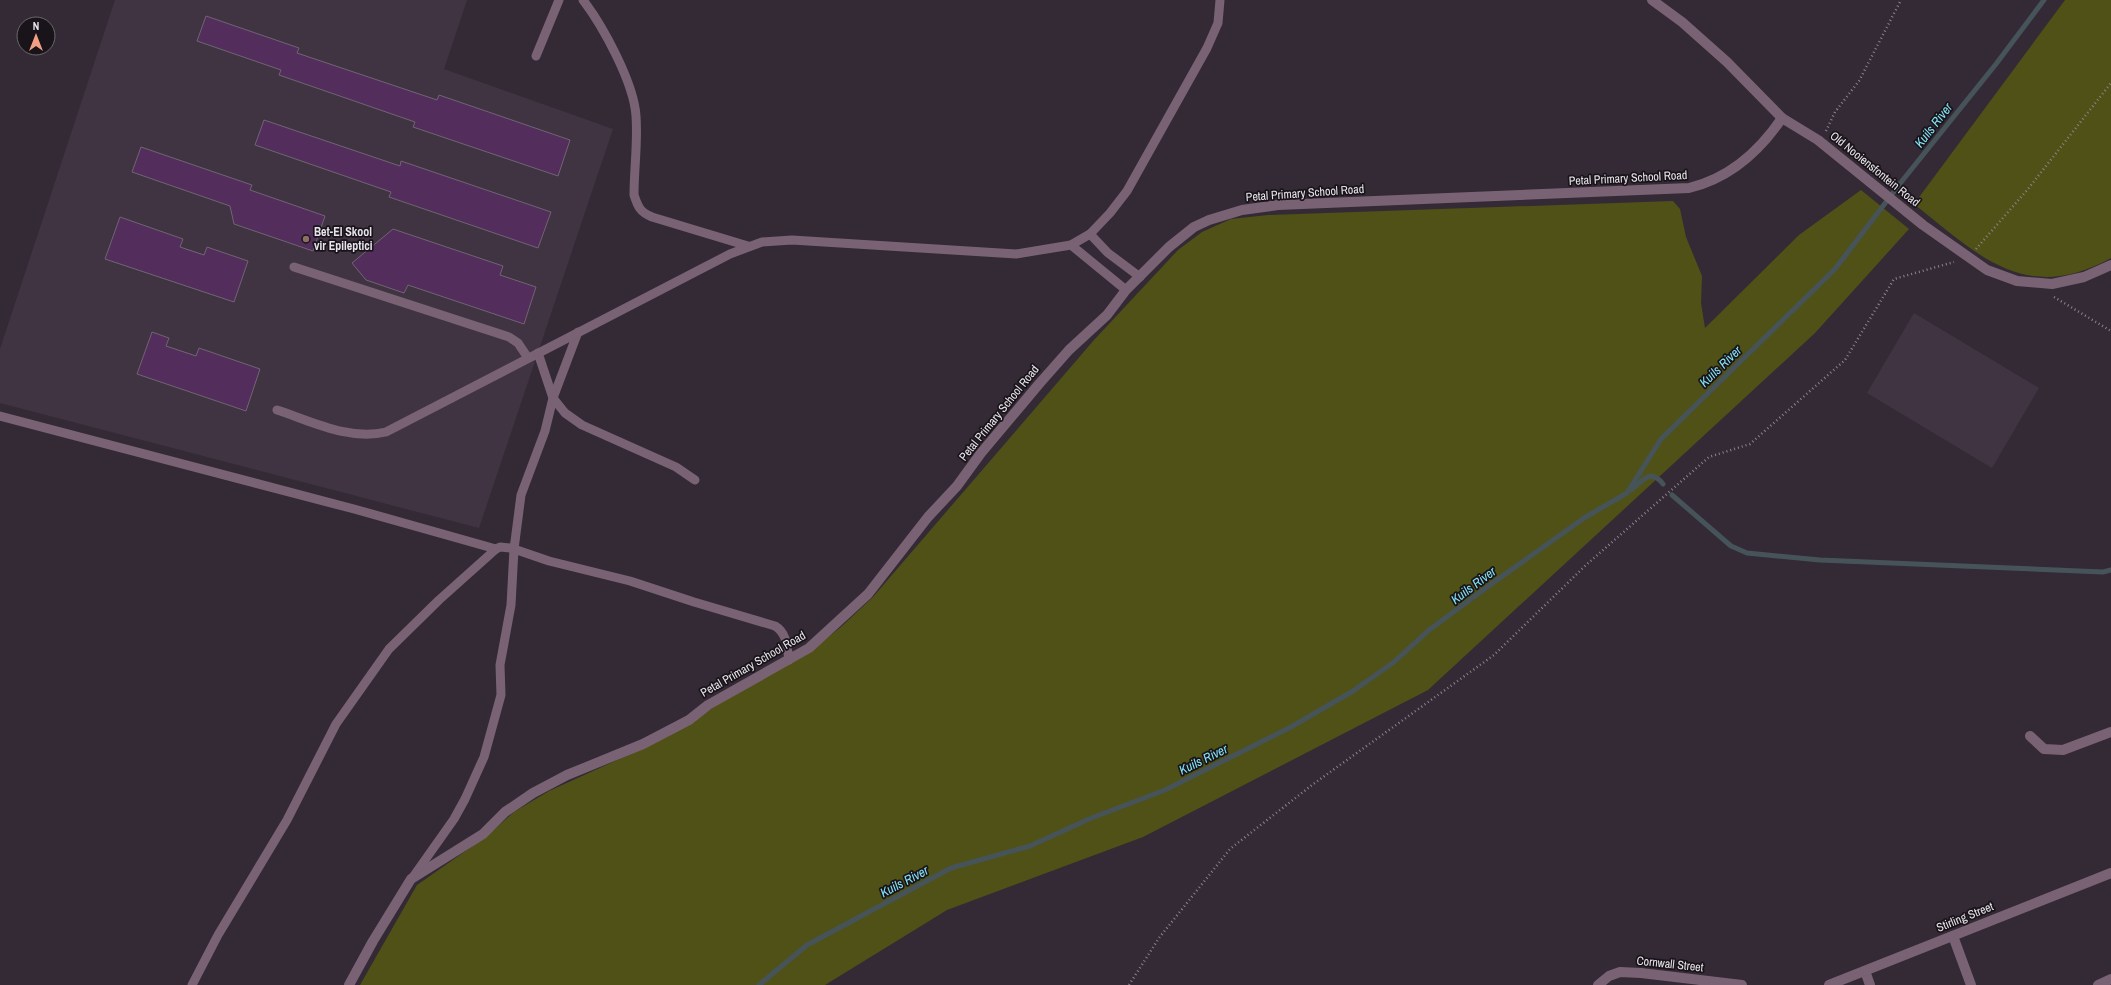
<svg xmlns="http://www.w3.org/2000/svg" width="2111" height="985" font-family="'Archivo Narrow',sans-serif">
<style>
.built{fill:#403443}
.green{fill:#505117}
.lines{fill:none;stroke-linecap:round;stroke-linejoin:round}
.stream{stroke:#46545a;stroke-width:5}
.building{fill:#532e5c;stroke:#6f6572}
.path{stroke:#8b838d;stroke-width:2.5;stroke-dasharray:1 3;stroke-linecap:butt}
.service{stroke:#796274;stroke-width:9}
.minor{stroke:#796274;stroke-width:10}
.education-dot{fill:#8d6e63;stroke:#19141a;stroke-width:1.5}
.labels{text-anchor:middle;stroke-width:3.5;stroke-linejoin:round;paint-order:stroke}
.street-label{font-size:12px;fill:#e9e3eb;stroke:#19141a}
.poi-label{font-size:12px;font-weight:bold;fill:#e9e3eb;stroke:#19141a;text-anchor:start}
.water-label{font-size:13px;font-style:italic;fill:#84e4f6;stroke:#19141a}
</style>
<rect width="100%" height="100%" fill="#332a35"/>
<g class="built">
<polygon points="115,0 467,0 444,69 613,129 479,528 0,403 0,349"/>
<polygon points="1914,313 2039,388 1992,468 1867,393"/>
</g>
<g class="green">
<path d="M2065,0H2111V258C2026,305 1979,256 1914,204Z"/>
<polygon points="1861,190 1909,229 1815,333 1428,690 1143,837 947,910 825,985 360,985 417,885 487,836 514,812 549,791 646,747 689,724 717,705 811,651 842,626 873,597 1094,340 1178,250 1202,232 1231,219 1268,215 1673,201 1680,209 1686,237 1702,276 1701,303 1705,328 1799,235"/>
</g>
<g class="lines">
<g class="stream">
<path d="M1631,490C1643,480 1651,468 1663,484"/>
<polyline points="1672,495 1731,546 1747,553 1820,560 2103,572 2111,570"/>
<polyline points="759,985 807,945 951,868 1030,846 1089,819 1165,790 1291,727 1353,691 1394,662 1429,630 1490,585 1584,518 1627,493 1661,439 1835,269 1902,181 1996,64 2044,0"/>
</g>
</g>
<g class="building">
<polygon points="206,16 299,48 297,53 437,100 439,95 570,140 558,176 413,127 415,122 279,75 281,70 197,41"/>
<polygon points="264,120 400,166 401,161 551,212 538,248 389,197 391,192 255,145"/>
<polygon points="141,147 252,185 250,190 325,216 313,251 234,224 230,206 132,172"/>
<polygon points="120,217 183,239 180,247 204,255 207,247 248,261 234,302 105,259"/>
<polygon points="393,229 503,266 500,275 536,287 524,324 408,285 404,293 366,280 352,263"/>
<polygon points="152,332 169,338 166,346 196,356 199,348 260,369 246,411 137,374"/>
</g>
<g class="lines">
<g class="path">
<polyline points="1826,131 1835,112 1859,81 1901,0"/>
<polyline points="1976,249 2028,189 2111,83"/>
<polyline points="2054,297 2111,331"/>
<polyline points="1129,985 1159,938 1230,849 1312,785 1494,655 1586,565 1709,457 1750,444 1845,360 1894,279 1954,262"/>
</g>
<g class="service">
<path d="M583,0C603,26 634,83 636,116C638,142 634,169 634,195C638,207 640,212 652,217L748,246"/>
<polyline points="536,56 559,0"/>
<polyline points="1090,234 1108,253 1140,277"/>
<polyline points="1071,245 1126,290"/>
<polyline points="294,267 509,337 518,343 528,358"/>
<polyline points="578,332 553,398 565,413 582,425 676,467 695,480"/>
<path d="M277,410C311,421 349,441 386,432L730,254L762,242L792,240L1016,254L1071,245L1090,234L1110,213L1127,191L1207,48L1218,23L1220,0"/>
<polyline points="0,416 354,509 496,549"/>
<polyline points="413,877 454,819 465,799 484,757 501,695 500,665 511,605 514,549 521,495 545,431 553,398 538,353"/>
<path d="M192,985L218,935L287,820L336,724L389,649L439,600L496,549L500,547L511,548L549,561L630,581L694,602L775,626C787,633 787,647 789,660"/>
</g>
<g class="minor">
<polyline points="1652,0 1682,22 1727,62 1782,118 1818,140 1923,225 1987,270 2017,281 2052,284 2084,277 2111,265"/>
<polyline points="2030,736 2044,749 2063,750 2111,732"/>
<polyline points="1953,936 1971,985"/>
<polyline points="1865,971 1870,985"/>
<path d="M349,985L373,941L411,879L483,834L505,812L533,793L567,775L643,744L689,720L708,705L809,648L868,594L928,517L957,486L981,453L1039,384L1069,350L1107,315L1126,290L1169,247L1194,227L1209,220L1242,210L1278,205L1689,188C1730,178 1759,152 1782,118"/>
<polyline points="1598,985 1609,976 1620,972 1641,973 1742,985"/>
<polyline points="1829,985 2111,873"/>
<polyline points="2098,985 2111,979"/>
</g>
</g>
<circle class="education-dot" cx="306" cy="239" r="4"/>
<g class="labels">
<g class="street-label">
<text transform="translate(1875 169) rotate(39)" y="4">Old Nooiensfontein Road</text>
<text transform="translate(1628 178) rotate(-3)" y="4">Petal Primary School Road</text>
<text transform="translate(1305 193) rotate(-4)" y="4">Petal Primary School Road</text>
<text transform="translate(999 413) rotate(-51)" y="4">Petal Primary School Road</text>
<text transform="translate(753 664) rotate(-30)" y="4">Petal Primary School Road</text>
<text transform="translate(1965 917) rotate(-22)" y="4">Stirling Street</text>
<text transform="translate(1670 964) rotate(6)" y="4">Cornwall Street</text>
</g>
<g class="poi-label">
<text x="314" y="236">Bet-El Skool<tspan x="314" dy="14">vir Epileptici</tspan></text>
</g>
<g class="water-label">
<text transform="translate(1933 125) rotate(-52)" y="5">Kuils River</text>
<text transform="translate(1720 366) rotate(-44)" y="5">Kuils River</text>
<text transform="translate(1473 585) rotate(-37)" y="5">Kuils River</text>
<text transform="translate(1203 759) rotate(-26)" y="5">Kuils River</text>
<text transform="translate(904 881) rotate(-28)" y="5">Kuils River</text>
</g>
</g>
<g transform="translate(36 36)"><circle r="19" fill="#19141a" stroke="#6c676e"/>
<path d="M0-3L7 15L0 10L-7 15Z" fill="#f39f85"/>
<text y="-6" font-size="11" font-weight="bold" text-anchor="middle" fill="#e9e3eb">N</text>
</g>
</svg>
